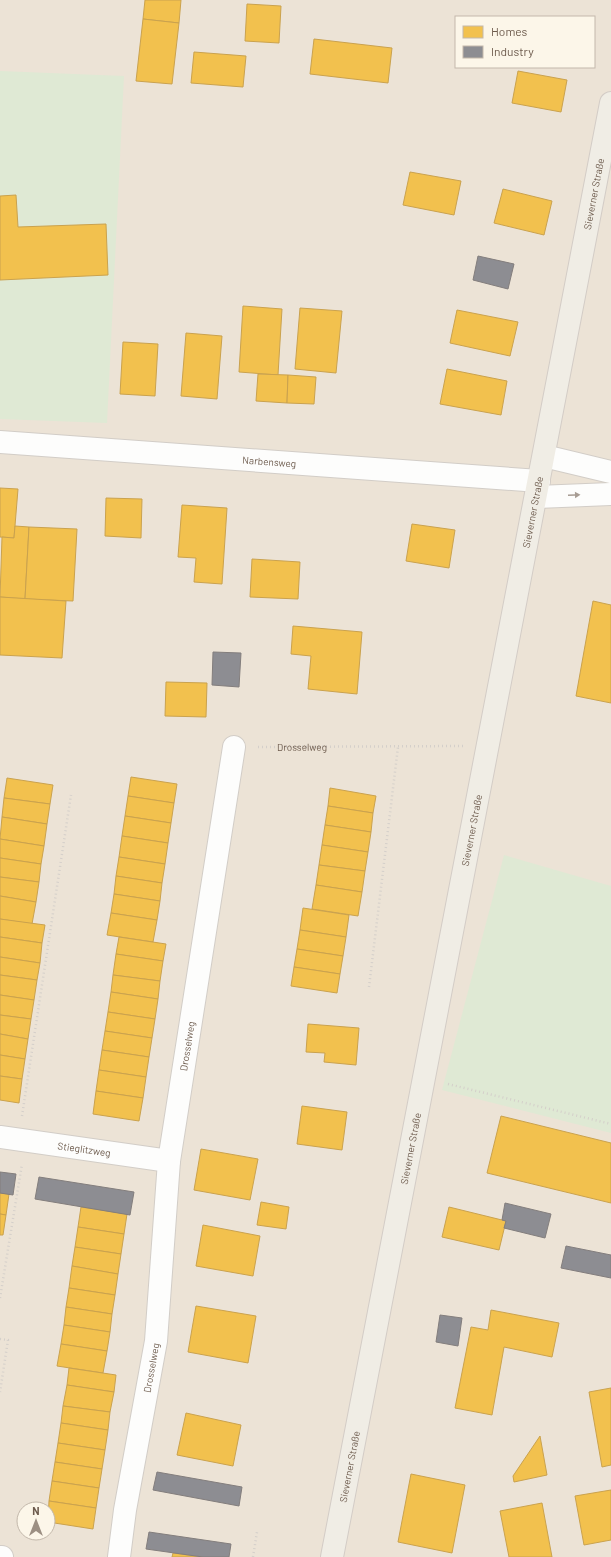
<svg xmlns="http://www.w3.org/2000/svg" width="611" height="1557" font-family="Barlow,sans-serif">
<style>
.residential{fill:#ece3d6;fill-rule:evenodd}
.green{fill:#dfe9d4}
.homes{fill:#f2c14e;stroke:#caa24e}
.industry{fill:#8d8d92;stroke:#837e7d}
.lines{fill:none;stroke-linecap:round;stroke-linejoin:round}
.minor-casing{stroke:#d2cdc7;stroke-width:24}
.major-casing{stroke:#d3ccc6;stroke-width:24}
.path{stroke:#d4cfca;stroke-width:2.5;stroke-dasharray:1 3;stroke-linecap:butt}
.minor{stroke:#fdfdfc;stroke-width:22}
.major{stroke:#f0ede5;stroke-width:22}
.oneway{fill:#a79c93}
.labels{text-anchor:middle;stroke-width:4;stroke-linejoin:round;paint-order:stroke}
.street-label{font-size:10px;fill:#6d5b4d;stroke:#fcf6e9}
</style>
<rect width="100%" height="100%" fill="#f3f0e8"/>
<path class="residential" d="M0,0H611V1557H0ZM456,17H594V67H456ZM24,1509H48V1533H24Z"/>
<g class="green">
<polygon points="0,71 124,76 107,423 0,419"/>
<polygon points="504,855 611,886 611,1133 442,1090"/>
</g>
<g class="homes">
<polygon points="145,0 181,0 179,23 143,19"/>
<polygon points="247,4 281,6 279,43 245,41"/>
<polygon points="143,19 179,23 172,84 136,81"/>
<polygon points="314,39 392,48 388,83 310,74"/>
<polygon points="194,52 246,56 243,87 191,83"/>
<polygon points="518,71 567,80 561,112 512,103"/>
<polygon points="410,172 461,181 454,215 403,205"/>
<polygon points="503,189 552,201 544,235 494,223"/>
<polygon points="16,195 18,227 106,224 108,275 0,280 0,196"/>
<polygon points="243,306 282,309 278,375 239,372"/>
<polygon points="300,308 342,311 336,373 295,369"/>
<polygon points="457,310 518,322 510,356 450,343"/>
<polygon points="186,333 222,336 217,399 181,396"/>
<polygon points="123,342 158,344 155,396 120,394"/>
<polygon points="447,369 507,381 501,415 440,404"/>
<polygon points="258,374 288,375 287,403 256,401"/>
<polygon points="288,375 316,377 314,404 287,403"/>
<polygon points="0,488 18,489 14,538 0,537"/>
<polygon points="106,498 142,499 141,538 105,536"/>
<polygon points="182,505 227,508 222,584 194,582 196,558 178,557"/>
<polygon points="412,524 455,530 449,568 406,561"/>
<polygon points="15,526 29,527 25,599 0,597 2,537 14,538"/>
<polygon points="29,527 77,529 73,601 25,599"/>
<polygon points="252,559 300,562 298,599 250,597"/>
<polygon points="0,597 66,601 62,658 0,655"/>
<polygon points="593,601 611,605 611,703 576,696"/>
<polygon points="293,626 362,632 357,694 308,689 311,656 291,654"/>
<polygon points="166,682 207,683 206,717 165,716"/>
<polygon points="131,777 177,784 174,803 128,796"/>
<polygon points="7,778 53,785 50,804 4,798"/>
<polygon points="330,788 376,796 373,813 328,806"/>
<polygon points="128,796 174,803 171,823 125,816"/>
<polygon points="4,798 50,804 47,824 2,817"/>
<polygon points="328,806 373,813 371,832 325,825"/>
<polygon points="125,816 171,823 168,843 122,836"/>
<polygon points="2,817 47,824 44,846 0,839"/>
<polygon points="325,825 371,832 368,852 322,845"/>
<polygon points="122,836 168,843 165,864 119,857"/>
<polygon points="0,839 44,846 41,864 0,858"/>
<polygon points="322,845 368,852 365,871 319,865"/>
<polygon points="119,857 165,864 162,883 116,876"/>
<polygon points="0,858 41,864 39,882 0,877"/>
<polygon points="319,865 365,871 362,892 316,885"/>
<polygon points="116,876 162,883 160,901 114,894"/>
<polygon points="0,877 39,882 36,902 0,896"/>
<polygon points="316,885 362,892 358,916 312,909"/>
<polygon points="114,894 160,901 157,920 111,913"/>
<polygon points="0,896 36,902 32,924 0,919"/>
<polygon points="303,908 349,915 346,937 300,930"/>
<polygon points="111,913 157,920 153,942 107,935"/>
<polygon points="0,919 45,925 42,943 0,937"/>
<polygon points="300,930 346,937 343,956 297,949"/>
<polygon points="0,937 42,943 40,963 0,957"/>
<polygon points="119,937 166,944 163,961 116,954"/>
<polygon points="297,949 343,956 340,974 294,967"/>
<polygon points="116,954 163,961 160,981 113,975"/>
<polygon points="0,957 40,963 37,980 0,975"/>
<polygon points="294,967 340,974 337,993 291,986"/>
<polygon points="0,975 37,980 34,1000 0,995"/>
<polygon points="113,975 160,981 158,999 111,992"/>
<polygon points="111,992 158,999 155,1019 108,1012"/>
<polygon points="0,995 34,1000 31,1019 0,1015"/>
<polygon points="108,1012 155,1019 152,1038 105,1031"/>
<polygon points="0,1015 31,1019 28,1039 0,1034"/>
<polygon points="308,1024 359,1028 356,1065 324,1062 325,1053 306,1052"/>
<polygon points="105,1031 152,1038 149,1057 102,1050"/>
<polygon points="0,1034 28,1039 25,1059 0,1055"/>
<polygon points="102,1050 149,1057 146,1077 99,1070"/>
<polygon points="0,1055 25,1059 22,1079 0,1076"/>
<polygon points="99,1070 146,1077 143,1098 96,1091"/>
<polygon points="0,1076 22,1079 19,1103 0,1100"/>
<polygon points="96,1091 143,1098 139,1121 93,1114"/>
<polygon points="302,1106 347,1112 342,1150 297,1144"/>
<polygon points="501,1116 611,1143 611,1203 487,1173"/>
<polygon points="201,1149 258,1159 250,1200 194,1190"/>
<polygon points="0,1193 9,1194 6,1215 0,1214"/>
<polygon points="261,1202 289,1207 286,1229 257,1225"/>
<polygon points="81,1207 127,1214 124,1234 78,1227"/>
<polygon points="449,1207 506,1221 499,1250 442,1237"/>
<polygon points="0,1214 6,1215 3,1235 0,1235"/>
<polygon points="203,1225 260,1236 253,1276 196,1266"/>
<polygon points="78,1227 124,1234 121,1254 75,1247"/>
<polygon points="75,1247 121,1254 118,1274 72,1266"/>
<polygon points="72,1266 118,1274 115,1295 69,1288"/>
<polygon points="69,1288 115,1295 112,1314 66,1307"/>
<polygon points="196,1306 256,1316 248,1363 188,1352"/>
<polygon points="66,1307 112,1314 110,1332 64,1325"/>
<polygon points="491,1310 559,1323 552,1357 504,1347 492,1415 455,1408 471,1327 488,1330"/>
<polygon points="64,1325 110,1332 107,1351 61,1344"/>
<polygon points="61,1344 107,1351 103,1373 57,1366"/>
<polygon points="69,1368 116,1375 114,1392 67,1385"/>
<polygon points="67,1385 114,1392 110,1412 63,1406"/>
<polygon points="611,1388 611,1465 602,1467 589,1392"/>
<polygon points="63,1406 110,1412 108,1430 61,1423"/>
<polygon points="186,1413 241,1425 233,1466 177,1455"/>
<polygon points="61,1423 108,1430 105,1450 58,1443"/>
<polygon points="540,1436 547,1475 514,1482 513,1476"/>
<polygon points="58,1443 105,1450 102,1469 55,1462"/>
<polygon points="55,1462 102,1469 99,1488 52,1481"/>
<polygon points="411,1474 465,1485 452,1553 398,1542"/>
<polygon points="52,1481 99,1488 96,1508 49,1501"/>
<polygon points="611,1490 611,1540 584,1545 575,1496"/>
<polygon points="49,1501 96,1508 93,1529 48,1522"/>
<polygon points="542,1503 552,1557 509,1557 500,1511"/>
<polygon points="173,1553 203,1557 172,1557"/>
</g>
<g class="industry">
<polygon points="478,256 514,264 508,289 473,280"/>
<polygon points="213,652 241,653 239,687 212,685"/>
<polygon points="0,1172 16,1174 13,1195 0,1193"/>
<polygon points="39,1177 134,1192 130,1215 35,1199"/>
<polygon points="505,1203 551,1214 545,1238 504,1228 506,1221 502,1220"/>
<polygon points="566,1246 611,1255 611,1278 561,1268"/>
<polygon points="440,1315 462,1318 458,1346 436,1342"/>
<polygon points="157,1472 242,1487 239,1506 153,1490"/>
<polygon points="149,1532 231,1544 229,1557 203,1557 146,1549"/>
</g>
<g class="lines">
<g class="minor-casing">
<g id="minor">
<path id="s2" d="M0,442L539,481"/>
<polyline points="544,456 611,472"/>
<polyline points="537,497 611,494"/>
<path id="s3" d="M0,1137L169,1161"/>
<polyline points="0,1557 2,1557"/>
<path id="s4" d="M119,1557L125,1510L156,1341L169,1161L234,747"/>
</g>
</g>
<g class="major-casing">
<g id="major">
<path id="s5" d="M332,1557L611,103"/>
</g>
</g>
<g class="path">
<path id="s1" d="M258,747L463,746"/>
<polyline points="369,987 398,747"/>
<polyline points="448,1084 611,1124"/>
<polyline points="22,1116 71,795"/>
<polyline points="0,1298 22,1164"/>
<polyline points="0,1339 8,1340 0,1392"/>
<polyline points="253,1557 257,1532"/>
</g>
<use href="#minor" class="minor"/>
<use href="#major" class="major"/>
</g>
<defs><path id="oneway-solid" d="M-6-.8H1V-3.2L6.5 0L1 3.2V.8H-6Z"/></defs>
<use class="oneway" href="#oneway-solid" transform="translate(574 495) rotate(-2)"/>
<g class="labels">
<g class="street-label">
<text dy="4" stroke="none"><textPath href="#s5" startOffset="1388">Sieverner Straße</textPath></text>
<text dy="4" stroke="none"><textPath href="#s2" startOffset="270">Narbensweg</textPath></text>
<text dy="4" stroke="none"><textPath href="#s5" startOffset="1064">Sieverner Straße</textPath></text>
<text dy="4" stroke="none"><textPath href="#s1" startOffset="44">Drosselweg</textPath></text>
<text dy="4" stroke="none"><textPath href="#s5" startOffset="740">Sieverner Straße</textPath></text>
<text dy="4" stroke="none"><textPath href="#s4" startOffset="516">Drosselweg</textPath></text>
<text dy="4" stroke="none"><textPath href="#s5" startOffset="416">Sieverner Straße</textPath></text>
<text dy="4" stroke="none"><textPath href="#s3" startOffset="85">Stieglitzweg</textPath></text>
<text dy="4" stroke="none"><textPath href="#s4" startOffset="192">Drosselweg</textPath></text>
<text dy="4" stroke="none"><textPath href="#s5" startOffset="92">Sieverner Straße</textPath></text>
</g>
</g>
<rect x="455" y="16" width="140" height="52" fill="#fcf6e9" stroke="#c3b8ab"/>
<rect x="463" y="26" width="20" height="12" fill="#f2c14e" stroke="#c3b8ab"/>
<text x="491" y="36" font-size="12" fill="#6d5b4d">Homes</text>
<rect x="463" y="46" width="20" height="12" fill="#8d8d92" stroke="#c3b8ab"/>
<text x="491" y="56" font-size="12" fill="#6d5b4d">Industry</text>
<g transform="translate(36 1521)"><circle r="19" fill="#fcf6e9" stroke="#c3b8ab"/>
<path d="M0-3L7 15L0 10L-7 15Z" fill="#9c8f83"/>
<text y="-6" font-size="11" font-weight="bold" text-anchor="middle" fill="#6d5b4d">N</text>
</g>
</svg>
